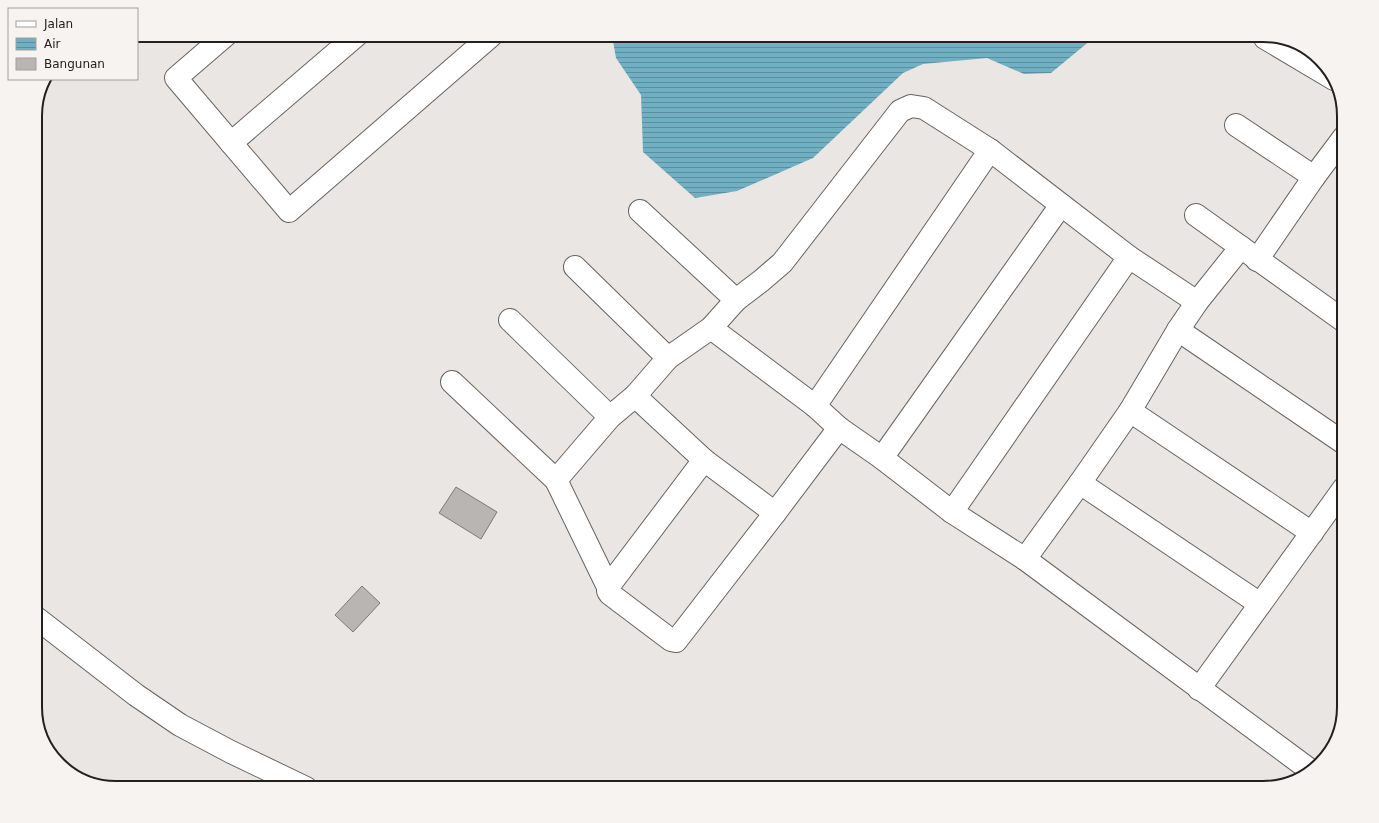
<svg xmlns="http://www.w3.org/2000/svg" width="1379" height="823" font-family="'DejaVu Sans',sans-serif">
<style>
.water{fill:url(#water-rules)}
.building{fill:#b8b5b2;stroke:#7c7976}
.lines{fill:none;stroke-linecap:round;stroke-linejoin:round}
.minor-casing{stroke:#666361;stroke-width:24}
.major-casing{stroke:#666361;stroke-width:24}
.minor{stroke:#fff;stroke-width:22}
.major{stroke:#fff;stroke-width:22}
.rim{fill:none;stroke:#222120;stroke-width:2}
</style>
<defs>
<pattern id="water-rules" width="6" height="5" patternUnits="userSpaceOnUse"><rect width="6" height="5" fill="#71afc3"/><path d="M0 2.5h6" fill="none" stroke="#5c8e9e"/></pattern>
</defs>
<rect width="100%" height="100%" fill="#e9e6e3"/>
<polygon class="water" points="612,35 1097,35 1051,73 1024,74 987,58 923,64 903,73 813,158 737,191 695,198 643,152 641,95 616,58"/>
<g class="building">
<polygon points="456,487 497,512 481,539 439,513"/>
<polygon points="362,586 380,603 353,632 335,615"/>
</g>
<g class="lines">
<g class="minor-casing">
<g id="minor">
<polyline points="226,35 176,78 289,211 492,35"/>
<polyline points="1265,38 1334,79"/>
<polyline points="1236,125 1314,177"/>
<polyline points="231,143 357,35"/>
<polyline points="640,211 736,300"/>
<polyline points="1196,215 1344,321"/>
<polyline points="1257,260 1314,177 1344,137"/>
<polyline points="575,267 668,358"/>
<polyline points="510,320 610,417"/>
<polyline points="711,328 815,406 839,428 882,458 952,512 1025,559 1310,770"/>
<polyline points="1178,330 1344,443"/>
<polyline points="452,382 556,480 610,417 635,396 668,358 711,328 736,300 761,281 782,263 900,111 911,106 924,108 990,150 1129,257 1197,302"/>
<polyline points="635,396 704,460 775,513"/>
<polyline points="815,406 990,150"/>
<polyline points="1130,411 1312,533"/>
<polyline points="882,458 1061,205"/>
<polyline points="704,460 608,587 608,591 610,594 671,640 676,641 775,513 839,428"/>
<polyline points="556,480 608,587"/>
<polyline points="1080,483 1260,604"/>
<polyline points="952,512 1129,257"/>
<polyline points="1025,559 1080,483 1130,411 1178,330 1197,302 1241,247"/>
<polyline points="1199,689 1344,488"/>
</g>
</g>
<g class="major-casing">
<polyline id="major" points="35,617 136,695 180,725 231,752 306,788"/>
</g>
<use href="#minor" class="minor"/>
<use href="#major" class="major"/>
</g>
<path d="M0 0H1379V823H0ZM116 42H1263A74 74 0 0 1 1337 116V707A74 74 0 0 1 1263 781H116A74 74 0 0 1 42 707V116A74 74 0 0 1 116 42Z" fill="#f7f3f0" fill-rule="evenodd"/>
<path class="rim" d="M116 42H1263A74 74 0 0 1 1337 116V707A74 74 0 0 1 1263 781H116A74 74 0 0 1 42 707V116A74 74 0 0 1 116 42Z"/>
<rect x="8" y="8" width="130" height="72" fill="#f7f3f0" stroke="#a29f9d"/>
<rect x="16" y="21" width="20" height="6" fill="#ffffff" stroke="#a29f9d"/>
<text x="44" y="28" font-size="12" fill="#222120">Jalan</text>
<rect x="16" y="38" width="20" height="12" fill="url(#water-rules)" stroke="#a29f9d"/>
<text x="44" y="48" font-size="12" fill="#222120">Air</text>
<rect x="16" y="58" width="20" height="12" fill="#b8b5b2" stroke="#a29f9d"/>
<text x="44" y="68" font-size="12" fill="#222120">Bangunan</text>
</svg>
